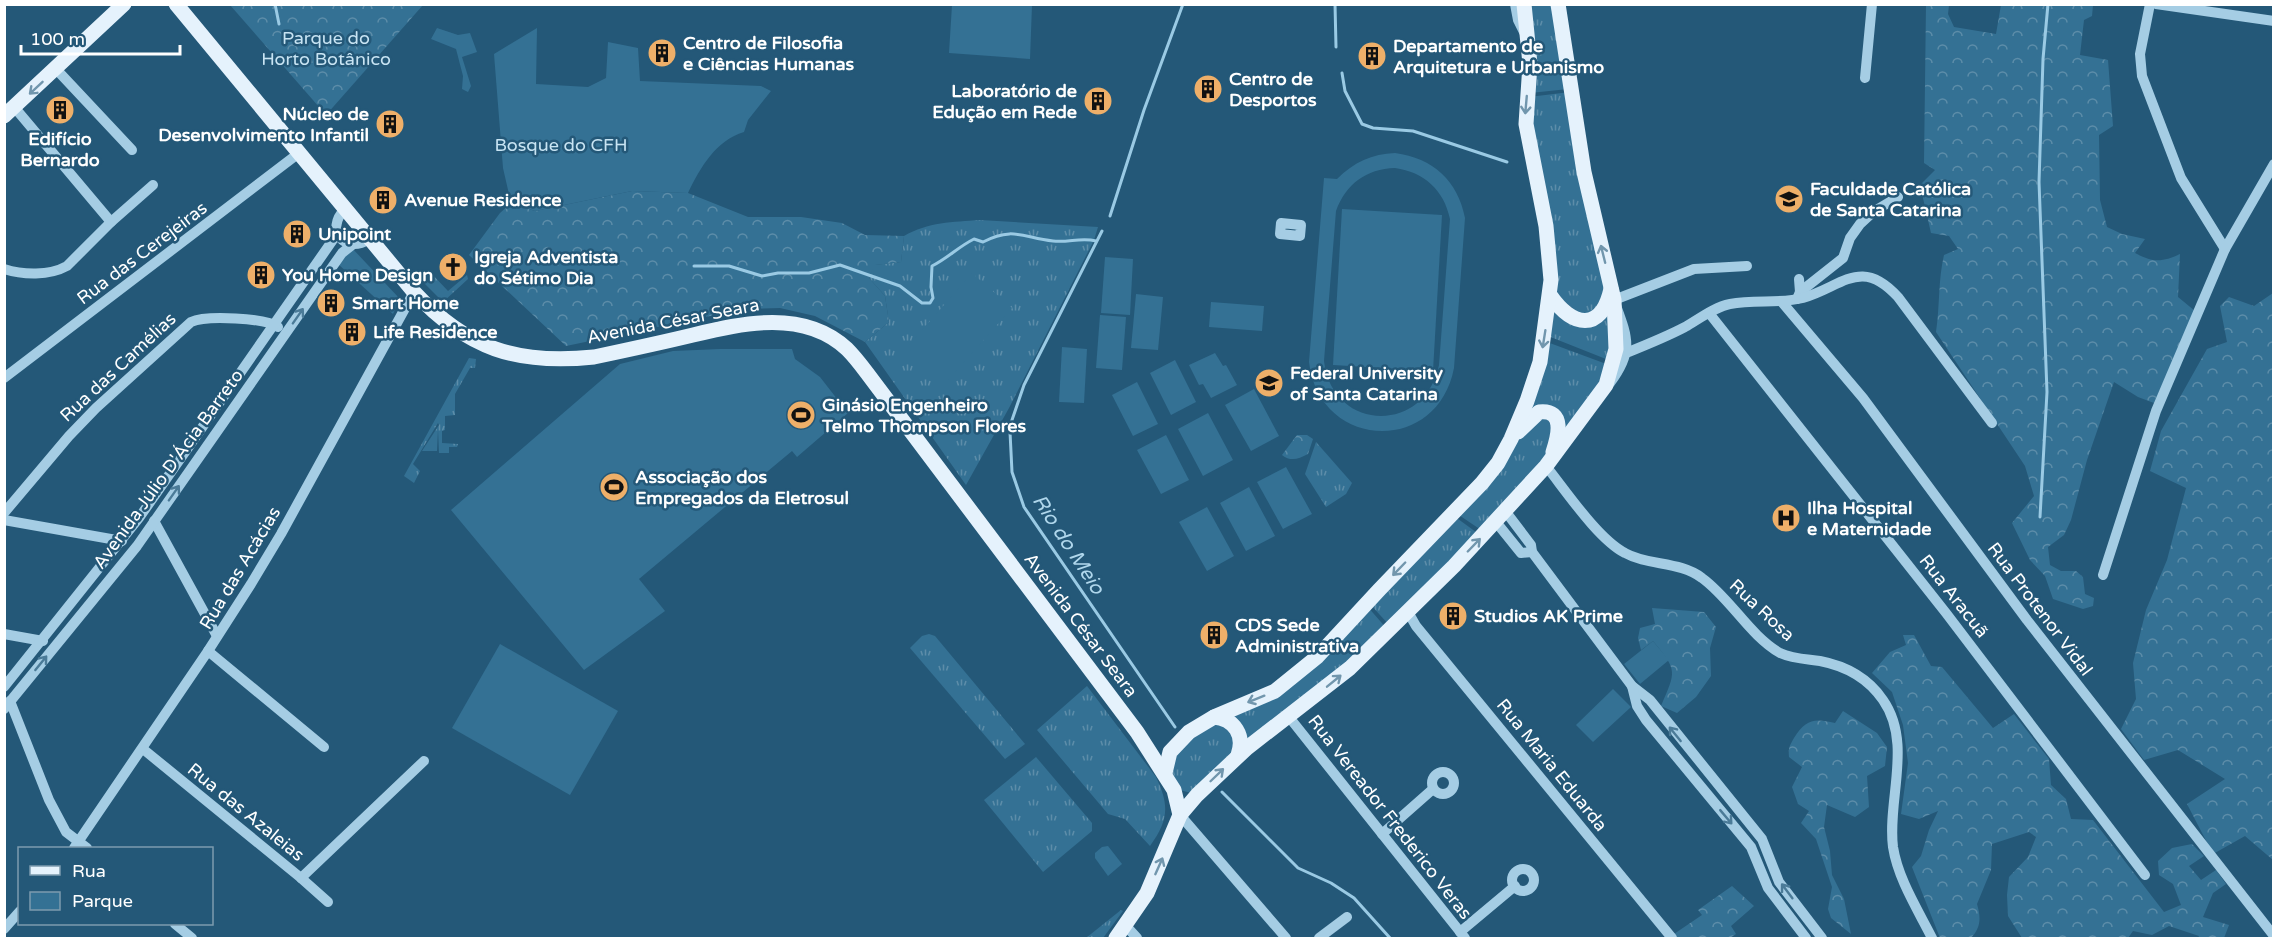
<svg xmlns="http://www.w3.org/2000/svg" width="2278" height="943" font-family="'Varela Round',sans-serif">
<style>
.grass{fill:url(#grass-tufts)}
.forest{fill:url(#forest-crowns)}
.green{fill:#347194;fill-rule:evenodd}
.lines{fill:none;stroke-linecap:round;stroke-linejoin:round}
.stream{stroke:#9acae4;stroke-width:3}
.minor{stroke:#a5cde4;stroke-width:10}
.major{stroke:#e5f2fc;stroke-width:15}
.oneway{stroke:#7196ad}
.oneway2{stroke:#4b7b98}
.labels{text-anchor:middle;stroke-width:5;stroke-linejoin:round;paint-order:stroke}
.park-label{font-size:18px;fill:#c8e4f3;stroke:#245878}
.poi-label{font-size:18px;font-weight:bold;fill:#fff;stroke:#245878;text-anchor:start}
.street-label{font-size:18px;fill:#fff;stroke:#245878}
.water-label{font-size:20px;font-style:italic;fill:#b0d7ec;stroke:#245878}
</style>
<defs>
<pattern id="grass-tufts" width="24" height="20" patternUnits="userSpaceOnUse" patternTransform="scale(1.5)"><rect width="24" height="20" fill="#347194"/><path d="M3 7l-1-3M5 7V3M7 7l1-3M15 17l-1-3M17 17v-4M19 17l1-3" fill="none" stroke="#5d8da9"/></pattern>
<pattern id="forest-crowns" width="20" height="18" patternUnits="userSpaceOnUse" patternTransform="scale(1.5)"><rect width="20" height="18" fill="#347194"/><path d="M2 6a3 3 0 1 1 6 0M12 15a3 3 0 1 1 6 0" fill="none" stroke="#5d8da9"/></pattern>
</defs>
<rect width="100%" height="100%" fill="#245878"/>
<g class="grass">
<polygon points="1525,5 1556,5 1568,89 1530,93"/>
<polygon points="1570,92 1609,289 1605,303 1583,317 1557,295 1529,97"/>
<path d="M980,220L1098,227L1094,240L1009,408L966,485L865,342L889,322L885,296L869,278L874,265L901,262L904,236C928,222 953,222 980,220Z"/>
<polygon points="430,272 448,291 467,275 468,279 443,302 421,280"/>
<polygon points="1553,302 1582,323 1613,303 1611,361 1548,336"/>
<polygon points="1547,342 1609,365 1604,379 1563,437 1559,415 1524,421"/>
<polygon points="469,358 476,359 475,368 470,368 455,394 455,415 445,416 445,430 442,431 442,443 458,444 457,447 449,447 449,453 439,453 438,429 437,451 422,451 439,425 438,423 413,464 420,471 414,483 404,476"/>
<polygon points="1539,416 1555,421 1545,461 1484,532 1456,513"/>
<polygon points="1316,442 1352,483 1346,494 1326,507 1305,474"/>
<polygon points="1454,516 1480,535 1390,626 1370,604"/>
<polygon points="1367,606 1387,629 1243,747 1224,716 1272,696"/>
<polygon points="929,634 935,636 1025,744 1005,759 910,648 922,636"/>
<path d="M1087,686L1156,777C1170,806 1168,821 1150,846L1125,819L1108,814L1037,730Z"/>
<polygon points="1222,720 1239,745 1192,793 1179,790 1167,773 1178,745"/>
<polygon points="1036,757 1092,823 1092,831 1043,872 984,800"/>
<polygon points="1121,910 1123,911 1103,938 1086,938"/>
</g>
<g class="forest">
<polygon points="230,5 423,5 326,115"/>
<path d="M1926,5H1949L1948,14L1954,27L1996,34L2001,5H2093L2092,16L2084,20L2080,55L2108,60L2113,126L2099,135L2100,200L2107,227L2122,234L2145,239L2135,253C2153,263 2163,262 2180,254L2178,297L2195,311L2154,403L2138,397L2114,382L2087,460L2071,520L2064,535L2048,547L2050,565L2061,571H2076L2083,577L2085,594L2094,598L2093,606L2083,609L2053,599L2045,576L2030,560L2012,523L2034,496L2025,466L1936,332C1940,306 1938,280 1944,255L1958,249L1949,236L1931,233L1920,185L1935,170L1924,163Z"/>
<polygon points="632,191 688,193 748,217 801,217 842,223 865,235 904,236 901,262 875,265 869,278 885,296 889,322 865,342 815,316 780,308 744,309 566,346 469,255 500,213 511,203 535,211"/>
<polygon points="2273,293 2273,860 2245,836 2213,854 2187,804 2225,779 2178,750 2144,760 2121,729 2136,699 2133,663 2146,610 2167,560 2186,488 2150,471 2161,431 2207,349 2227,342 2220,306 2229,297 2254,306"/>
<path d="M1297,435H1307L1313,439L1308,454C1298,459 1291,462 1282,455Z"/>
<path d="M1652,608L1704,612L1716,627L1710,648L1711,676L1696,697L1677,713L1661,706C1676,671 1678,671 1653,641L1641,650L1638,638L1640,628L1655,624Z"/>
<path d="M1903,635H1914L1931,666L1942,667L1993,728L2014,714L2049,759L2051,785L2066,799L2071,819L2093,820L2164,912L2181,905L2173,884L2159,875L2158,861L2172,848L2192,844L2204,856L2189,866L2201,880L2216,870L2226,884L2213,893L2203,917L2229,925L2224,938H2198L2199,936L2169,926L2152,935L2133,931L2128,938H2022L2008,916L2007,895L2009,877L2028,857L2036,837L2029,832L1992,844L1991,870L1977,904C1981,918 1981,927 1971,938H1940L1912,867L1921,856L1929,830L1938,811L1919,819L1901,814L1908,763L1903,725L1892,692L1872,673L1890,652L1906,645Z"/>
<path d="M1843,711L1877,733L1887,747L1885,766L1867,776L1869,807L1855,817L1827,805L1824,827L1830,851L1832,875L1844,899L1851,934L1831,918L1828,909L1832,887L1816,839L1801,823L1809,811L1798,804L1792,787L1802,767L1789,757C1788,748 1790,745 1794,738C1806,719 1814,718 1835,723Z"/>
<polygon points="1732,886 1754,906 1731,926 1736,934 1730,938 1678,938 1674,934 1702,915 1698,910"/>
</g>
<g class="green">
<polygon points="952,5 1032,5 1030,59 949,53"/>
<polygon points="437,28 458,35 470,33 477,52 462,57 471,86 468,92 462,89 463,76 456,49 431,39"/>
<path d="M537,28L536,84L588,87L606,78L608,42L638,48L640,81L761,86L771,91L748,120L744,132C716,140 700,168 688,193L632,191L535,211L511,203L503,168L494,54Z"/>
<path d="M1395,153C1433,158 1458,181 1465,218L1454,368C1437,456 1319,450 1309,362L1324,178L1337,179C1354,162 1372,154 1395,153ZM1395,168C1424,172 1444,190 1450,219L1439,365C1425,435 1332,432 1324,361L1336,211C1346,184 1366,169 1395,168Z"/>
<polygon points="1342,209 1442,215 1433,371 1333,365"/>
<polygon points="351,247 400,299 393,314 338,264"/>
<polygon points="1105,257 1133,259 1130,315 1101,313"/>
<polygon points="972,273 1012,308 948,380 909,345"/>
<polygon points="1136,294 1163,297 1158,350 1131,348"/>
<polygon points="1211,302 1264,306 1262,331 1209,327"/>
<polygon points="1100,315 1126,317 1122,370 1096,368"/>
<polygon points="1062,347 1087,349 1084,403 1059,402"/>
<polygon points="720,349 792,349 795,359 820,377 848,413 797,457 792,451 639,579 665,611 584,670 451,510 620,364 673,351"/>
<polygon points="1215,353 1223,366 1226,365 1237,385 1211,398 1203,384 1199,385 1189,365"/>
<polygon points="1175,360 1196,402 1171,415 1150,373"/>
<polygon points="1137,382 1158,424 1133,436 1112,395"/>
<polygon points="1254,389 1279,436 1251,451 1225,405"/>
<polygon points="1208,413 1233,460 1203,476 1178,429"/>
<polygon points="1166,435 1189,480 1161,494 1137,450"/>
<polygon points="1286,467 1312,514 1283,529 1257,482"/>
<polygon points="1249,487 1275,536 1246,551 1220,503"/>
<polygon points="1207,507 1234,556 1207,571 1179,522"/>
<polygon points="1653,641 1669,660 1640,684 1624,664"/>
<polygon points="500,644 618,711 570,795 452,728"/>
<polygon points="1613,689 1631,707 1593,742 1576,725"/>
<polygon points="1108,846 1122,864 1108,876 1095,858 1095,853 1102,847"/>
</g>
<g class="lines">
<g class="stream">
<polyline points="275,4 279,24"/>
<polyline points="1335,4 1336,47"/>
<polyline points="1342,73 1345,91 1362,124 1373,128 1413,131 1507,162"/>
<polyline points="1110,216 1144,110 1183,4"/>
<polyline points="1102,231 1024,385 1012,420 1010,432 1012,472 1024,507 1175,727"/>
<path d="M694,266H729L762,276L778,273H809L840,265L900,286L922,303H930L933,298L931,287L932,266C948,258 958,247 974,239L983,242C1013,226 1024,238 1053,241C1068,243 1081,237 1096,241"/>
<polyline points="2040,517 2047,392 2039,182 2043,59 2048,4"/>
<polyline points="1222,792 1298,868 1331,883 1354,898 1390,938"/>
</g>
<g class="minor">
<polyline points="1515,4 1518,20 1524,32"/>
<polyline points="2150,4 2140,54 2142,76 2181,178 2225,249"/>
<polyline points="2156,4 2274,21"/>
<polyline points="56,69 132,150"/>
<polyline points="1865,78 1872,4"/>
<polyline points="15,108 111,222"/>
<path d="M345,209C324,230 345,255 369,239"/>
<polygon points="1281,223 1301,225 1300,236 1280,234"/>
<path d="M4,269C23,275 49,276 67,266L111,222L153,185"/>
<polyline points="1799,279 1800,292"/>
<polyline points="1797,299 1800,292 1843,258 1850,238 1860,224 1873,212 1898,197"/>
<polyline points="1781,301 1863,398 2027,620 2274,936"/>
<polyline points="1709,313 1946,613 2145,875"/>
<path d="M1626,353C1646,345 1666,337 1685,327C1699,319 1714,307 1730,304C1754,299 1779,304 1803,298C1842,287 1861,256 1898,297L1992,423"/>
<polyline points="4,378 299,153"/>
<path d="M1610,383C1635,350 1627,336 1614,300L1694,269L1747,266"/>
<path d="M1546,466C1566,491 1598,539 1625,553C1648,566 1680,561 1702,578C1730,598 1750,636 1780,653C1793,659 1806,659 1820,661C1846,666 1868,678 1883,700C1913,743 1887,800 1893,847C1898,879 1918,910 1932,938"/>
<polyline points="1506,512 1531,545 1532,552 1632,686 1650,700 1762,839 1779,882 1822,938"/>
<path d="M4,513L69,436L96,408L191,322C206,315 266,318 278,327"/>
<polyline points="4,520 122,541"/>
<polyline points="154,521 217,636"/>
<polyline points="1496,522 1521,553 1532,552"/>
<polyline points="2103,575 2156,411 2225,249 2274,164"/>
<polyline points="1408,612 1416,626 1672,938"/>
<polyline points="4,634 43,641"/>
<polyline points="208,651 324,747"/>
<polyline points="1632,686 1637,706 1646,720 1751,847 1768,888 1806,938"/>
<polyline points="4,687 139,518 337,234"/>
<polyline points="10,701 49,800 66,832 87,848"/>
<polyline points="4,709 137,546 342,253 352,245"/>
<polyline points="1289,717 1465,938"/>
<polyline points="143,749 301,878 328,902"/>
<circle cx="1443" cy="783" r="11"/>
<polyline points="1180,815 1286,938"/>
<polyline points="1382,834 1433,789"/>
<polyline points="74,848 208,651 251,584 281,534 414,292"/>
<circle cx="1523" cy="880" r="11"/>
<polyline points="301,878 424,761"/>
<polyline points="175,924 192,938"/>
<polyline points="1126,926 1137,938"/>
<polyline points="4,929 20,911"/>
<polyline points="1460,932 1515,886"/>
<polyline points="1319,938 1347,917"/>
</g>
<g class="major">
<path d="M176,4L414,292C467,349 517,365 594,357C627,350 660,343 693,335C743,323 804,309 847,349C854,356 861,365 867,373L1137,732L1174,790L1180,815"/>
<polyline points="4,116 124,4"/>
<path d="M1550,295C1572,327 1601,333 1611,289"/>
<path d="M1518,432L1539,412C1566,409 1558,437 1553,452"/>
<path d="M1214,717C1235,719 1245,736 1238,755"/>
<polyline points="1165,773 1170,752 1189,732 1214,717 1275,691 1317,657 1379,590 1482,483 1498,463 1511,439 1527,401 1540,362 1551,280 1546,226 1526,124 1530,64 1524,4"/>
<polyline points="1116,938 1147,893 1180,815 1197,795 1247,748 1350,668 1454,566 1546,466 1606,385 1616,349 1614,300 1584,172 1558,4"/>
</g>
</g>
<defs><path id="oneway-shaft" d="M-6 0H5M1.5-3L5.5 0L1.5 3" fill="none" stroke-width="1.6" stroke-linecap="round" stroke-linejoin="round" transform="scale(1.5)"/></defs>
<g class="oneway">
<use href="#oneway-shaft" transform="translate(36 88) rotate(137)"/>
<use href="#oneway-shaft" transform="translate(1526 105) rotate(95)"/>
<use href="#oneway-shaft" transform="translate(1603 254) rotate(-104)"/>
<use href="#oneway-shaft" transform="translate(1544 339) rotate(99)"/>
<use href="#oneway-shaft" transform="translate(1474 545) rotate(-46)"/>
<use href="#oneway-shaft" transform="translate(1399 569) rotate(134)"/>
<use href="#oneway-shaft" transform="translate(1334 681) rotate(-39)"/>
<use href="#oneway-shaft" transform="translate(1256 699) rotate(158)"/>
<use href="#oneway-shaft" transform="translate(1217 775) rotate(-44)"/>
<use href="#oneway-shaft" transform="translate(1159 866) rotate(-66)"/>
</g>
<g class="oneway2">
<use href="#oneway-shaft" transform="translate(298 316) rotate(-55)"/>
<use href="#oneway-shaft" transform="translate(174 493) rotate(-55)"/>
<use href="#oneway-shaft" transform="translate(41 663) rotate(-51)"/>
<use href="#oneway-shaft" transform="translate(1675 734) rotate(-129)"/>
<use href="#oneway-shaft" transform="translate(1726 817) rotate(50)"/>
<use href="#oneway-shaft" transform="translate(1787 891) rotate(-127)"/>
</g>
<defs>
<g id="building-disc" transform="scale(1.5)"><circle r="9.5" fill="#eeaf69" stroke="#245878"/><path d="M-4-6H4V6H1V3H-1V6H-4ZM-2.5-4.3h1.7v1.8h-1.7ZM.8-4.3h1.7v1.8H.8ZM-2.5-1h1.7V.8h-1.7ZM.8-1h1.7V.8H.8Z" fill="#111"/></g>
<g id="university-disc" transform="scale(1.5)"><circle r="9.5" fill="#eeaf69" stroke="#245878"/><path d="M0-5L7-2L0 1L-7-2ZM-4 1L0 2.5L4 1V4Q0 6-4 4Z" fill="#111"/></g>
<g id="church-disc" transform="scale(1.5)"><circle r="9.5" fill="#eeaf69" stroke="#245878"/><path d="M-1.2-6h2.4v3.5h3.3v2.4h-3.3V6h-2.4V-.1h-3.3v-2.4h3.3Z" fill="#111"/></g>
<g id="stadium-disc" transform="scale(1.5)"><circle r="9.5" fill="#eeaf69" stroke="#245878"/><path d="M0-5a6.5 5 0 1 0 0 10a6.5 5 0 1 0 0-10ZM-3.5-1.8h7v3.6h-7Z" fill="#111"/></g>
<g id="hospital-disc" transform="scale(1.5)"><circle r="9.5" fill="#eeaf69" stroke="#245878"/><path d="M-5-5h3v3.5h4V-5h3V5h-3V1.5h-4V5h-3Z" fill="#111"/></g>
</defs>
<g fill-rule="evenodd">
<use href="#building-disc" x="662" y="53"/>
<use href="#building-disc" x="1372" y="56"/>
<use href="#building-disc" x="1208" y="89"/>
<use href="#building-disc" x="1098" y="101"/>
<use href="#building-disc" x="60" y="110"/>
<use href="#building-disc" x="390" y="124"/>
<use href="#university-disc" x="1789" y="199"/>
<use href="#building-disc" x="383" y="200"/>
<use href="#building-disc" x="297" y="234"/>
<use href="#church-disc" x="453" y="267"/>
<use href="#building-disc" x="261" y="275"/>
<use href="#building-disc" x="331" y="303"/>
<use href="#building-disc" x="352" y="332"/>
<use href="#university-disc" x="1269" y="383"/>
<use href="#stadium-disc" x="801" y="415"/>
<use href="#stadium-disc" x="614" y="487"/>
<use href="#hospital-disc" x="1786" y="518"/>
<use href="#building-disc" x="1453" y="616"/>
<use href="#building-disc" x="1214" y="635"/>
</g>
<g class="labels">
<g class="park-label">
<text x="326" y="44">Parque do<tspan x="326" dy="21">Horto Botânico</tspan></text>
<text x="561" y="151">Bosque do CFH</text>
</g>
<g class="poi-label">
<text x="683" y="49">Centro de Filosofia<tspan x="683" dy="21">e Ciências Humanas</tspan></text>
<text x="1393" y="52">Departamento de<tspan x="1393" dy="21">Arquitetura e Urbanismo</tspan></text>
<text x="1229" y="85">Centro de<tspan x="1229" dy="21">Desportos</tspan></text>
<text x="1077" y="97" text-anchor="end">Laboratório de<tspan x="1077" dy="21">Edução em Rede</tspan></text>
<text x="369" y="120" text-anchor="end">Núcleo de<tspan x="369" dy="21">Desenvolvimento Infantil</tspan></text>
<text x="60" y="145" text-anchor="middle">Edifício<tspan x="60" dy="21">Bernardo</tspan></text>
<text x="1810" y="195">Faculdade Católica<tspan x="1810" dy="21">de Santa Catarina</tspan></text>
<text x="404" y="206">Avenue Residence</text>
<text x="318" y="240">Unipoint</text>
<text x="474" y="263">Igreja Adventista<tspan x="474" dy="21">do Sétimo Dia</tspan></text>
<text x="282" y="281">You Home Design</text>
<text x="352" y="309">Smart Home</text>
<text x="373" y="338">Life Residence</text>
<text x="1290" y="379">Federal University<tspan x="1290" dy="21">of Santa Catarina</tspan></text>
<text x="822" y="411">Ginásio Engenheiro<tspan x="822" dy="21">Telmo Thompson Flores</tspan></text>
<text x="635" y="483">Associação dos<tspan x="635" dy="21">Empregados da Eletrosul</tspan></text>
<text x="1807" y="514">Ilha Hospital<tspan x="1807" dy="21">e Maternidade</tspan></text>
<text x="1474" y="622">Studios AK Prime</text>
<text x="1235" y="631">CDS Sede<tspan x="1235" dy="21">Administrativa</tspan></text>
</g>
<g class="street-label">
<text transform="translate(142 253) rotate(-37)" y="6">Rua das Cerejeiras</text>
<text transform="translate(673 321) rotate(-11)" y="6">Avenida César Seara</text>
<text transform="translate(118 367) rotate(-43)" y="6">Rua das Camélias</text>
<text transform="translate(168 469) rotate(-54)" y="6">Avenida Júlio D'Ácia Barreto</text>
<text transform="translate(240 568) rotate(-59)" y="6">Rua das Acácias</text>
<text transform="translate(1954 596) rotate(52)" y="6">Rua Aracuã</text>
<text transform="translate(2040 609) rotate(53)" y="6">Rua Protenor Vidal</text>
<text transform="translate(1762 610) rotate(43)" y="6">Rua Rosa</text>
<text transform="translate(1081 625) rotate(53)" y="6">Avenida César Seara</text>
<text transform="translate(1552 765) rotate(51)" y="6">Rua Maria Eduarda</text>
<text transform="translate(246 812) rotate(39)" y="6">Rua das Azaleias</text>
<text transform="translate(1390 817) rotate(52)" y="6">Rua Vereador Frederico Veras</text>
</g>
<g class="water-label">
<text transform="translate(1069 544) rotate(57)" y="7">Rio do Meio</text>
</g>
</g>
<rect width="2278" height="943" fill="none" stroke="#ffffff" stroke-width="12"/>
<rect x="18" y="847" width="195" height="78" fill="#245878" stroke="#7c9bae" stroke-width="1.5"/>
<rect x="30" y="866" width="30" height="9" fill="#e5f2fc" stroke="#7c9bae" stroke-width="1.5"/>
<text x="72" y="877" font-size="18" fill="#ffffff">Rua</text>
<rect x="30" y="892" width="30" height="18" fill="#347194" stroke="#7c9bae" stroke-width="1.5"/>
<text x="72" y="907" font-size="18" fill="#ffffff">Parque</text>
<path d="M21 45v9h159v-9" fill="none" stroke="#ffffff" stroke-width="3"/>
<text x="30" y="45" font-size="18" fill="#ffffff" stroke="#245878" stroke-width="4.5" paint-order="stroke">100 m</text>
</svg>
